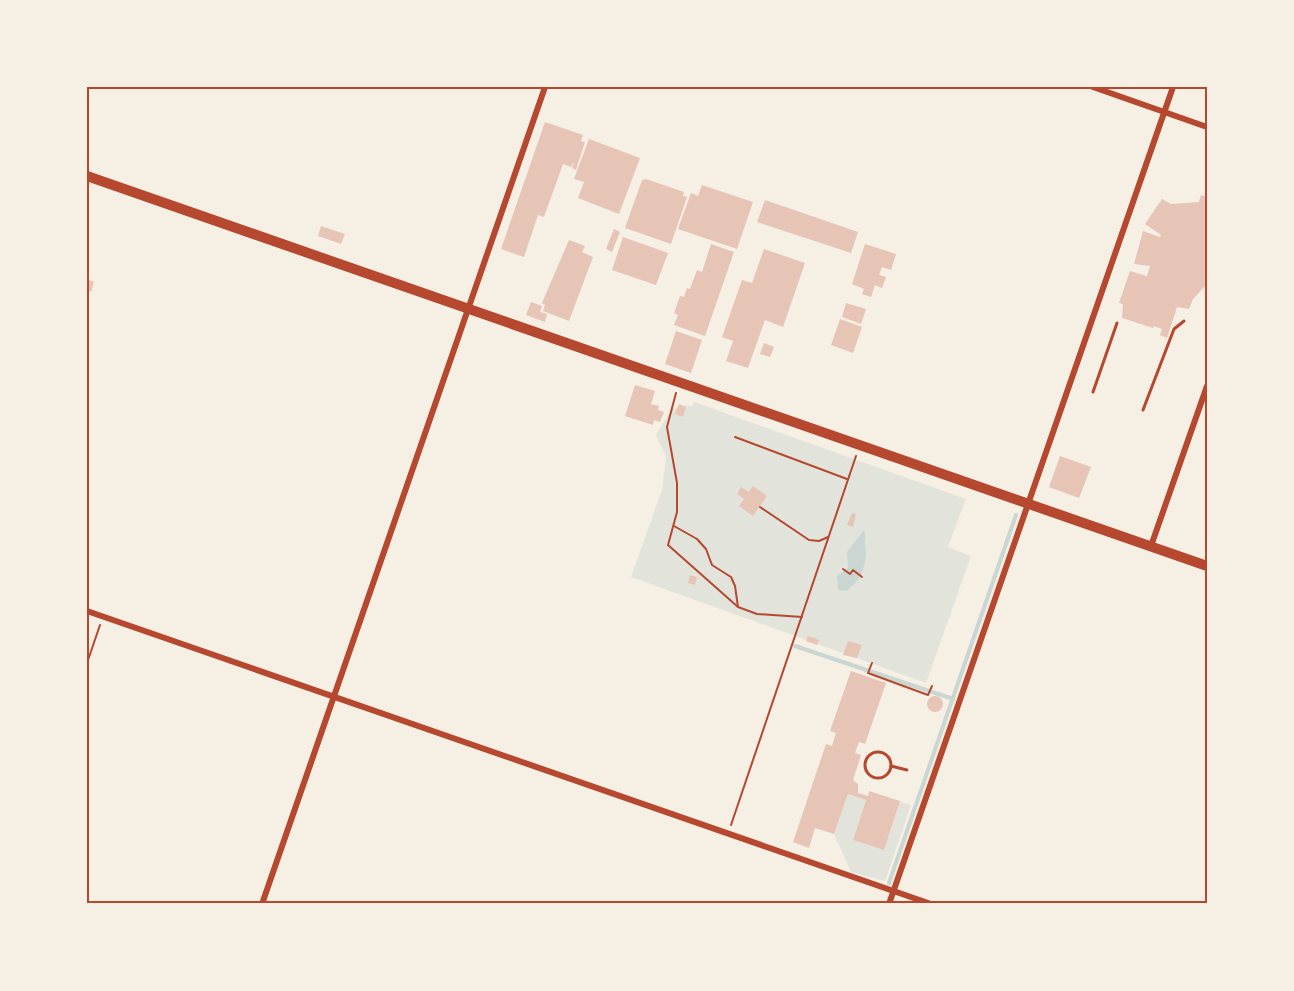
<svg xmlns="http://www.w3.org/2000/svg" width="1294" height="991" font-family="Georgia,serif">
<style>
.green{fill:#e2e4dc}
.water{fill:#c9d6d2}
.lines{fill:none;stroke-linecap:round;stroke-linejoin:round}
.stream{stroke:#c9d6d2;stroke-width:4}
.building{fill:#e6c5b7}
.path{stroke:#b5482f;stroke-width:2}
.service{stroke:#b5482f;stroke-width:3}
.minor{stroke:#b5482f;stroke-width:6}
.primary{stroke:#b5482f;stroke-width:10}
.neatline{fill:none;stroke:#b5482f;stroke-width:2}
</style>
<rect width="100%" height="100%" fill="#f6efe4"/>
<g class="green">
<polygon points="694,402 966,499 948,547 971,556 926,683 631,577 662,490 666,457 656,435 671,410 686,405 692,407"/>
<polygon points="848,794 866,800 853,840 884,850 900,801 911,805 885,881 851,872 834,834"/>
</g>
<path class="water" d="M864,530C867,537 864,538 865,545C868,561 862,581 846,591L838,590L837,576L848,568L847,552Z"/>
<g class="lines">
<g class="stream">
<polyline points="795,646 953,699"/>
<polyline points="889,883 1016,515"/>
</g>
</g>
<g class="building">
<polygon points="545,122 583,135 581,141 585,142 576,170 572,168 574,162 571,167 563,164 544,217 538,215 524,257 501,249"/>
<polygon points="589,139 640,158 619,214 578,198 584,182 574,179"/>
<polygon points="646,179 684,192 683,196 687,197 671,244 625,228 642,180"/>
<polygon points="702,185 753,202 737,249 678,229 691,193 698,196"/>
<polygon points="1201,195 1207,197 1207,284 1193,299 1189,309 1177,307 1167,338 1160,335 1162,329 1154,326 1153,328 1122,318 1123,304 1119,303 1130,271 1147,276 1150,266 1134,264 1143,231 1160,237 1161,235 1145,224 1162,199 1171,204 1199,202"/>
<polygon points="765,200 858,232 851,253 757,222"/>
<polygon points="321,226 345,234 341,244 318,236"/>
<polygon points="614,229 620,232 612,252 606,249"/>
<polygon points="623,237 668,253 656,285 612,270"/>
<polygon points="569,240 585,246 582,252 593,257 569,321 543,311 545,305 542,303"/>
<polygon points="711,244 734,252 705,336 674,325 678,315 674,313 680,296 684,297 687,288 690,289 697,270 702,272"/>
<polygon points="865,244 896,254 891,270 882,267 879,275 886,277 882,288 875,285 871,297 862,294 864,289 852,284"/>
<polygon points="764,249 805,263 783,327 765,320 748,368 726,361 733,341 722,337 742,280 752,283"/>
<polygon points="87,279 94,282 91,292 87,290"/>
<polygon points="531,302 542,306 540,312 547,314 545,322 526,315"/>
<polygon points="846,303 866,309 861,324 842,317"/>
<polygon points="840,319 862,327 853,353 831,345"/>
<polygon points="676,331 702,340 691,373 665,364"/>
<polygon points="764,343 774,347 770,357 760,354"/>
<polygon points="635,385 655,391 651,404 659,406 658,410 664,412 660,422 654,420 653,425 625,416"/>
<polygon points="679,404 686,407 683,417 675,414"/>
<polygon points="1060,456 1091,467 1079,498 1049,487"/>
<polygon points="753,486 767,496 753,516 739,506 744,499 737,494 741,487 749,492"/>
<polygon points="852,513 856,514 853,527 847,525"/>
<polygon points="690,575 697,577 695,585 688,583"/>
<polygon points="808,636 819,640 817,645 806,641"/>
<polygon points="848,641 862,645 857,658 843,655"/>
<polygon points="851,671 886,683 865,744 859,742 855,753 861,755 853,780 858,784 858,793 868,796 869,791 900,801 884,850 853,840 866,800 848,794 834,834 815,828 809,848 793,842 826,744 832,746 836,733 830,731"/>
<circle cx="935" cy="704" r="8"/>
</g>
<g class="lines">
<g class="path">
<polyline points="676,393 667,427 677,483 677,512 668,545 738,607 757,614 802,617"/>
<polyline points="735,437 847,479"/>
<polyline points="760,507 809,540 819,541 828,537"/>
<polyline points="674,526 697,539 706,549 712,565 731,577 735,586 738,607"/>
<polyline points="843,569 850,574 853,570 862,577"/>
<polyline points="87,663 100,625"/>
<polyline points="872,663 868,673 928,695 932,686"/>
<polyline points="731,825 856,456"/>
</g>
<g class="service">
<polyline points="1093,392 1117,323"/>
<polyline points="1143,410 1174,329 1184,321"/>
<circle cx="878" cy="765" r="13"/>
<polyline points="891,766 907,770"/>
</g>
<g class="minor">
<polyline points="1093,87 1207,127"/>
<polyline points="1151,546 1207,386"/>
<polyline points="87,611 931,904"/>
<polyline points="262,904 545,87"/>
<polyline points="889,904 1173,87"/>
</g>
<path class="primary" d="M87,176C460,308 834,434 1207,566"/>
</g>
<rect width="1294" height="991" fill="none" stroke="#f6efe4" stroke-width="177"/>
<rect x="88" y="88" width="1118" height="814" class="neatline"/>
</svg>
